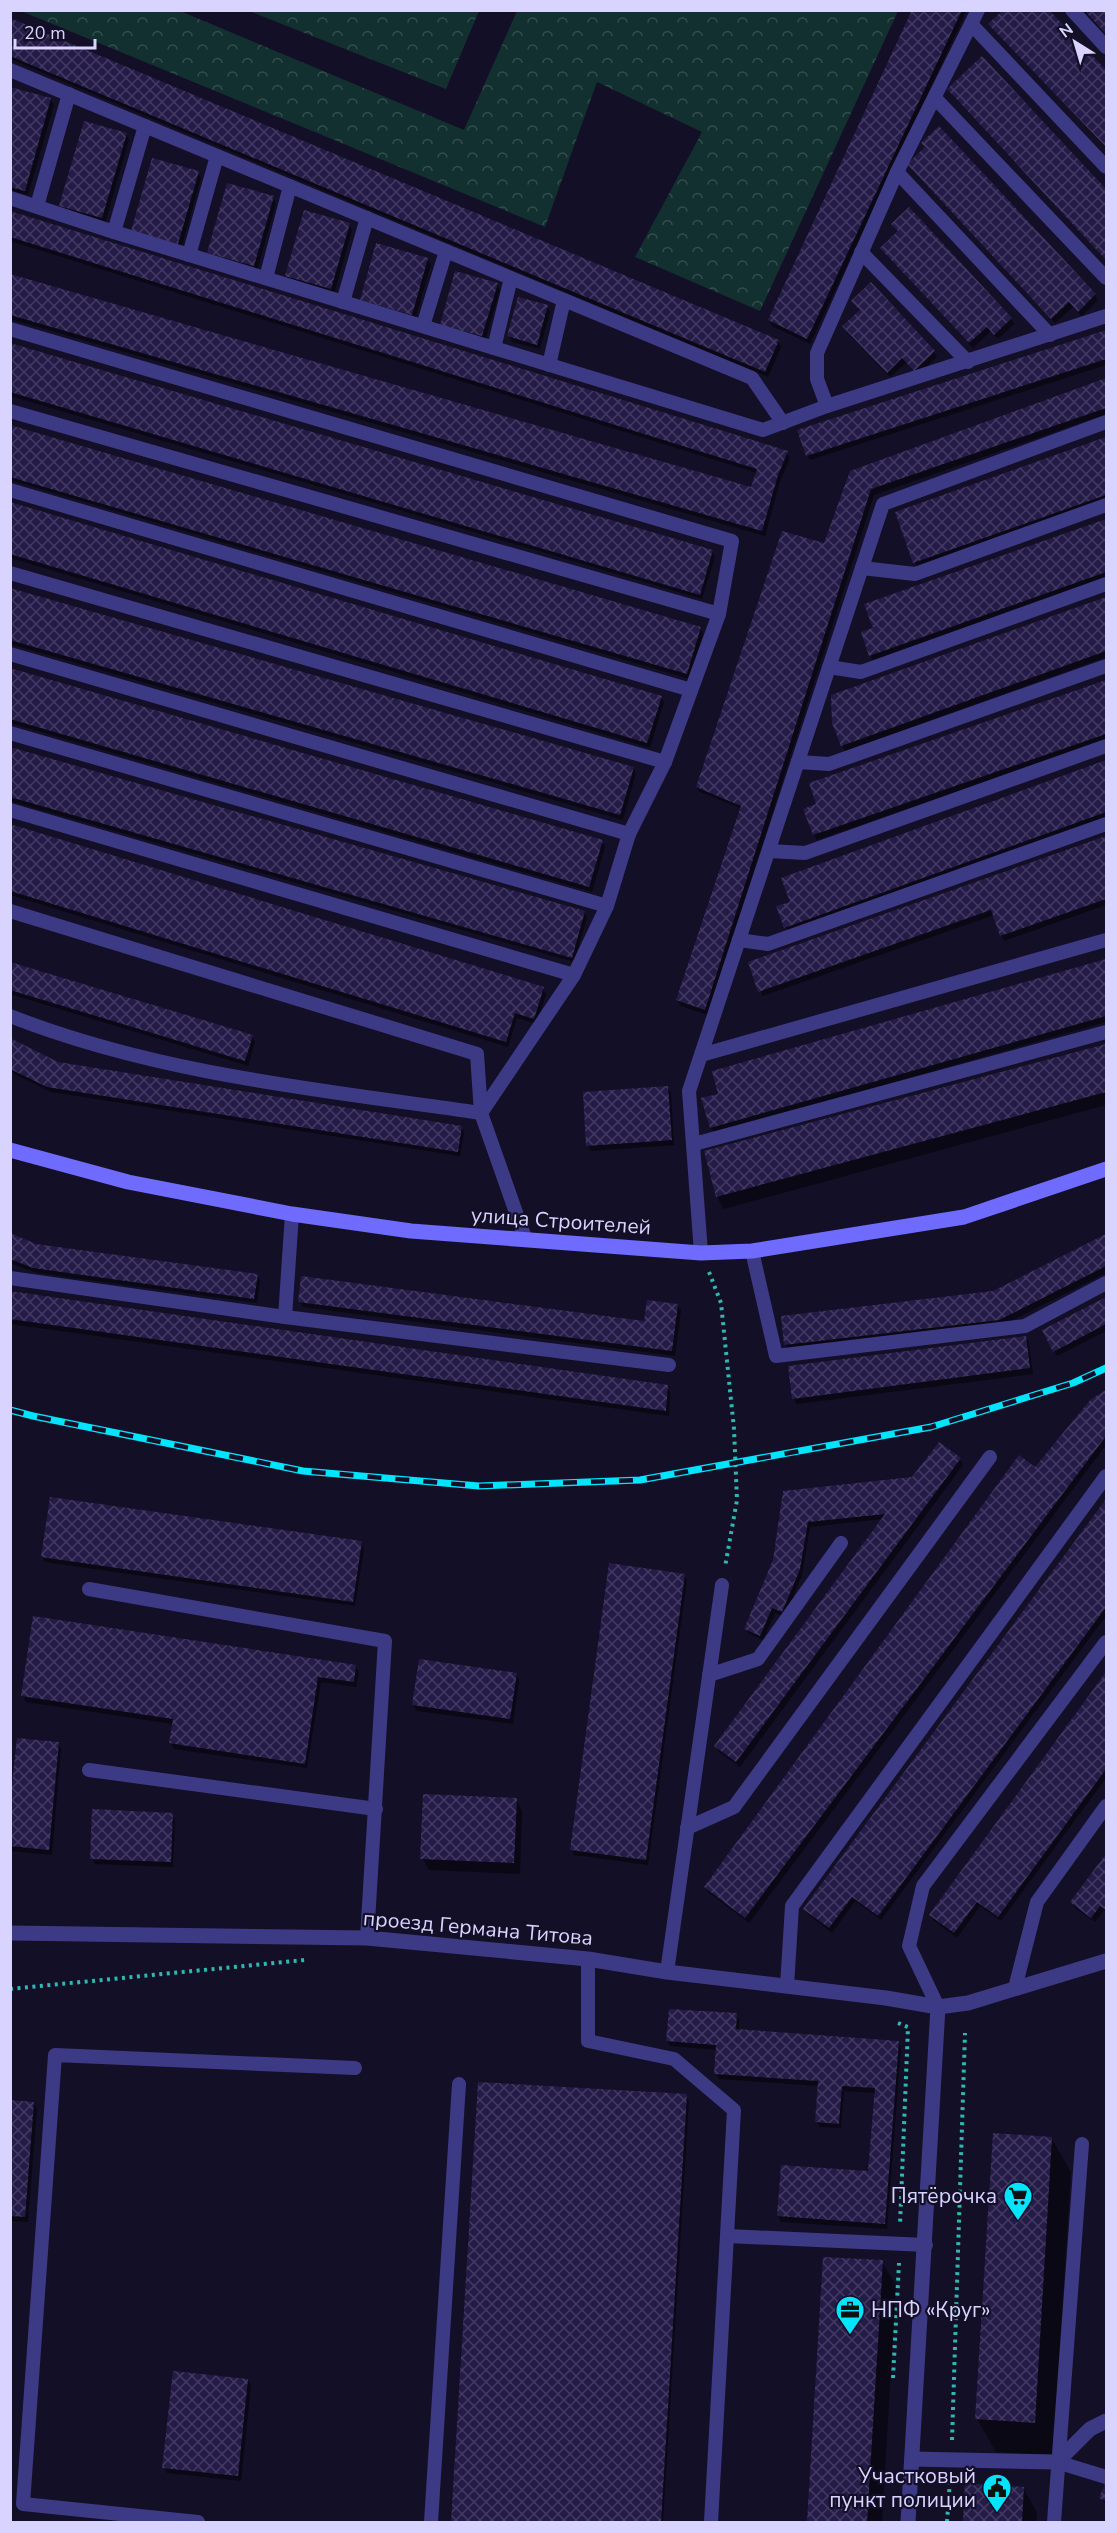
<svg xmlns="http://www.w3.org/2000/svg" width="1117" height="2533" font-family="'Nunito Sans',sans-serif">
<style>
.forest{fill:url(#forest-crowns)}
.shadow{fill:#0007}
.building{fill:url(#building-cross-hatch)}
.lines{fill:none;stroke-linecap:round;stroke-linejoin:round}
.path{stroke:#2fb8b0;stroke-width:4;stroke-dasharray:3 4.5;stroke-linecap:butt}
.lane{stroke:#3d3a85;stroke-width:14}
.street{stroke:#3d3a85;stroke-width:15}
.secondary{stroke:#6f6bff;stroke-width:15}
.rail-casing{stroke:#00e5ff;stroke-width:7}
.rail{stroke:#130f26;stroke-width:4.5;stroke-dasharray:14;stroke-linecap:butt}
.labels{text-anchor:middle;stroke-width:4.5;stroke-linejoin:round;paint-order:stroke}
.street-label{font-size:21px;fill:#d9d4ff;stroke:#130f26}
.poi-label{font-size:21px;fill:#d9d4ff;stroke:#130f26;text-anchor:end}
</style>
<defs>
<pattern id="forest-crowns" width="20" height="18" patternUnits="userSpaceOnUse" patternTransform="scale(1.5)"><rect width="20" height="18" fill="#12302f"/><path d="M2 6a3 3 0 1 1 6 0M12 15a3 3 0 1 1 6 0" fill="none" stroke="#344d4e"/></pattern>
<pattern id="building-cross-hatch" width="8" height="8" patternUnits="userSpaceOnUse" patternTransform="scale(1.5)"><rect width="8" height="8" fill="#241b47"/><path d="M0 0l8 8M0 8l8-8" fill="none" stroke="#433b63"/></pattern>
</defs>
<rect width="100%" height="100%" fill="#130f26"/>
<g class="forest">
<polygon points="21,11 180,11 464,130 517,11 898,11 760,311 635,257 702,132 597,82 545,227"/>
<polygon points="249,11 479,11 446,89"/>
</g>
<g class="shadow">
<polygon points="914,10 967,10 810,344 772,326 769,320"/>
<polygon points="1047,10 1106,72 1106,148 990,25"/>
<polygon points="1083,10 1106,10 1106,34"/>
<polygon points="10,20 778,341 781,347 768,377 10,59"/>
<polygon points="982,58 1106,191 1106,260 952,95 949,89"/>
<polygon points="10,88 50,99 54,105 28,195 10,190"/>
<polygon points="939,128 1095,295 1098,300 1082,316 1073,307 1055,323 912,170 909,164 926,148"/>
<polygon points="126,134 129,140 105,223 64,211 61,206"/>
<polygon points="198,173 201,178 181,249 136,236"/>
<polygon points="273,198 276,203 257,271 212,258 209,253"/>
<polygon points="10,213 787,453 790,458 780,481 765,536 10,319 10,276 752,489 757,473 10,241"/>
<polygon points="893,224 1011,319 1014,324 998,339 991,331 973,348 885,253 882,248 899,232"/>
<polygon points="349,225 352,230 334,294 290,281 286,276"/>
<polygon points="427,259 431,264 415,320 365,306 362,300"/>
<polygon points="497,284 500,290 485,341 442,324"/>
<polygon points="856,306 934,352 937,357 918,375 906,363 890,377 847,332 861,311"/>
<polygon points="547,307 550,312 540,349 512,342 509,336"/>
<polygon points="1106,332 1106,365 810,460 807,455 799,431"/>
<polygon points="10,345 712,551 715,557 702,599 10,396"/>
<polygon points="1106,380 1106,414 874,495 708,1015 681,1006 677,1000 742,809 700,792 697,787 825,545 851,472"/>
<polygon points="10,427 700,628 703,633 690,679 10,480"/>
<polygon points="1106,439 1106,501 917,567 897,513"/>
<polygon points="10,504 661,697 664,702 650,748 10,558"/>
<polygon points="1106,521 1106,578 873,660 870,655 874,629 866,605"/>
<polygon points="10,589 633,768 636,773 623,820 10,644"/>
<polygon points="1106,598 1106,657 845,751 842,745 832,696"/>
<polygon points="10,669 602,842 605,847 592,892 10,723"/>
<polygon points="1106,682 1106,740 817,840 814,835 805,809 818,805 811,784"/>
<polygon points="10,748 584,912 587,918 574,962 10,801"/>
<polygon points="1106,762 1106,818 789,933 786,928 778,907 792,903 783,879"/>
<polygon points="10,826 543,988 546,994 537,1024 517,1018 508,1047 10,895"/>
<polygon points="1106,838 1106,905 1004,941 994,915 763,996 760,991 750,963"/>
<polygon points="1106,960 1106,1022 714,1133 711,1128 720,1095 713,1072"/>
<polygon points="10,963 252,1037 255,1042 248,1066 10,994"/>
<polygon points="10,1040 57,1063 461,1127 464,1132 460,1156 51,1092 10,1072"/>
<polygon points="1106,1045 1106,1105 724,1209 717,1197 705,1152"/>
<polygon points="668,1088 671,1093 674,1145 591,1151 588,1145"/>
<polygon points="10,1235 36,1245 257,1275 260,1280 257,1303 37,1273 10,1263"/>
<polygon points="1106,1236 1106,1273 1003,1325 789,1350 785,1344 993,1293"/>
<polygon points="10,1292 667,1387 670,1392 669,1416 10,1324"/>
<polygon points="1106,1299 1106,1331 1057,1356 1044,1331"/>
<polygon points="300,1301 646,1323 677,1305 681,1310 675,1356 303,1307"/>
<polygon points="1026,1337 1029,1343 1033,1374 797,1404 794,1399 790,1367"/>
<polygon points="1106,1392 1106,1445 749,1923 708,1892 705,1887 1035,1469 1092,1401"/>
<polygon points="960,1459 963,1465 740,1767 719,1752 716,1746 883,1519 810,1527 802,1575 785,1617 775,1613 763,1640 749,1634 745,1629 774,1560 784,1492 913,1479"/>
<polygon points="1106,1502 1106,1616 881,1920 855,1901 832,1933 808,1914 804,1909"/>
<polygon points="361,1543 364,1548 355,1606 45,1562 42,1557"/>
<polygon points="684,1575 687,1580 648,1865 574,1855 571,1849"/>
<polygon points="355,1666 359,1672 356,1687 321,1682 307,1768 174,1749 171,1743 173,1724 26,1702 23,1696"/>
<polygon points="516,1674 519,1680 513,1724 417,1711 413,1705"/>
<polygon points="1106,1675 1106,1778 1001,1921 980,1906 957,1938 933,1920 930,1915"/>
<polygon points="58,1743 61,1749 52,1855 11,1851 10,1818"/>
<polygon points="516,1799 522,1811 520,1874 429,1870 422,1858"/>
<polygon points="172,1815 175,1820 173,1867 95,1864 92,1858"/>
<polygon points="1106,1856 1106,1912 1104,1910 1095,1922 1075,1908 1072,1902"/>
<polygon points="736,2015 739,2020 739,2031 898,2043 901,2048 887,2229 781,2222 778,2216 870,2172 876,2093 844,2091 841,2128 820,2127 816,2121 819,2086 719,2079 716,2073 717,2050 670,2046 667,2041"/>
<polygon points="480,2083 686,2096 689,2101 663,2522 453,2522"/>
<polygon points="10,2101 33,2103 37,2109 28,2222 10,2221"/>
<polygon points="1052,2139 1071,2172 1053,2455 996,2452 977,2419"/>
<polygon points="825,2258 882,2262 896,2285 882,2522 809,2522"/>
<polygon points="248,2380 251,2385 241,2481 167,2473 164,2468"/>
<polygon points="966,2485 1023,2488 1037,2512 1036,2522 964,2522"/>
<polygon points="1105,2486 1106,2486 1106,2504 1100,2497"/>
</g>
<g class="building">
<polygon points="912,10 962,10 807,339 768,320"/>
<polygon points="1003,10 1049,10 1106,70 1106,147 988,24"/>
<polygon points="1084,10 1106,10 1106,34"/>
<polygon points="10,18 779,340 765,372 10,56"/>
<polygon points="982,56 1106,189 1106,260 947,89"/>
<polygon points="10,87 51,98 25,191 10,187"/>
<polygon points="84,121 127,133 102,218 59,206"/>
<polygon points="939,126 1096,294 1078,312 1069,302 1051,319 907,164 925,147 921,143"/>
<polygon points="152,158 199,171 178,244 131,231"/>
<polygon points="227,183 274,196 254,266 207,253"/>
<polygon points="909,207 1012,318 994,335 987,327 969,343 880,248 898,231 891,224"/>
<polygon points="304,210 350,223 331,289 285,276"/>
<polygon points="10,211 788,451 778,475 762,531 10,315 10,274 751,487 757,469 10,237"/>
<polygon points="376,243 428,258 412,315 360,300"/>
<polygon points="455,271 498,283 482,336 440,325"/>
<polygon points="871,282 935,351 914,371 902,358 887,373 842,326 860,310 851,301"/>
<polygon points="518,297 548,305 537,345 507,336"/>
<polygon points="1106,330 1106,359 806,456 797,430"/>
<polygon points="10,343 713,550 700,595 10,392"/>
<polygon points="1106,378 1106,408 871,489 705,1010 676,1000 741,806 696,787 782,531 824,543 850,471"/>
<polygon points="10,425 701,627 687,674 10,477"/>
<polygon points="1106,437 1106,495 913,563 895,512"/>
<polygon points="10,502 662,696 647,743 10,554"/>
<polygon points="1106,519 1106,572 869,656 861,632 873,628 864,604"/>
<polygon points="10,588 634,767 620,815 10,640"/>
<polygon points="1106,597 1106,651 841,746 832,723 831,695"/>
<polygon points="10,668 603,840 589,887 10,719"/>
<polygon points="1106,680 1106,734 813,835 803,809 816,804 809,783"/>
<polygon points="10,747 585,911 572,958 10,797"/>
<polygon points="1106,760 1106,812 784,928 776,906 790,902 781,878"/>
<polygon points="10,824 544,987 534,1019 515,1013 506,1042 10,891"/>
<polygon points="1106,836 1106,899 1000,936 991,910 758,992 748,962"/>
<polygon points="1106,959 1106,1016 710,1128 701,1098 718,1094 712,1071"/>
<polygon points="10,962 253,1035 245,1061 10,990"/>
<polygon points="10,1038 58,1062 462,1126 458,1152 47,1087 10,1069"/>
<polygon points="1106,1044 1106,1092 716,1197 704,1151"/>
<polygon points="668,1086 672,1140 586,1146 583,1092"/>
<polygon points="10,1233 36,1244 258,1274 254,1299 33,1268 10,1259"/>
<polygon points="1106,1234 1106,1266 999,1320 784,1345 781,1316 993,1291"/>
<polygon points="301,1276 644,1321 647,1300 678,1304 672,1351 298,1302"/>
<polygon points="10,1291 668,1385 666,1411 10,1319"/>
<polygon points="1106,1297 1106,1324 1053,1352 1042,1330"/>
<polygon points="1026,1336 1030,1368 792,1399 788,1366"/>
<polygon points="1106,1390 1106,1436 745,1918 704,1887 1019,1455 1035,1467 1091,1399"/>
<polygon points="939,1442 961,1458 736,1762 714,1746 885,1514 808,1522 800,1569 782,1612 772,1608 760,1636 744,1629 773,1560 783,1491 912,1477"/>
<polygon points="50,1497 362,1541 353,1602 41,1557"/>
<polygon points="1106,1499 1106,1607 878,1916 852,1897 829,1928 803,1909"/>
<polygon points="609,1563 685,1574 646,1860 570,1850"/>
<polygon points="33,1616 356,1665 354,1682 318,1677 305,1764 169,1743 173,1719 21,1696"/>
<polygon points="419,1659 517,1673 510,1719 412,1705"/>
<polygon points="1106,1672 1106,1769 998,1917 977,1902 954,1933 929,1915"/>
<polygon points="17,1738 59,1742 49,1850 10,1846 10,1803"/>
<polygon points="423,1794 517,1798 514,1863 420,1859"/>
<polygon points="92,1809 173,1813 171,1862 90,1859"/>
<polygon points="1106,1854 1106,1910 1100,1906 1091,1918 1070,1902"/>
<polygon points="669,2009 737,2013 736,2029 899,2041 885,2224 777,2216 781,2165 868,2171 875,2088 842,2086 839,2124 815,2122 818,2081 714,2074 716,2045 666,2041"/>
<polygon points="478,2082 687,2094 661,2522 451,2522"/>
<polygon points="10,2100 34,2102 25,2217 10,2216"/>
<polygon points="993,2133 1052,2137 1035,2423 975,2419"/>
<polygon points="823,2257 883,2260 867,2522 807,2522"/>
<polygon points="173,2371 248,2379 238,2476 162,2468"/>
<polygon points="965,2483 1024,2487 1022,2522 963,2522"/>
<polygon points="1105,2484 1106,2485 1106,2501 1099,2498"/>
</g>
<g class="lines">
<g class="path">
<polyline points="709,1272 721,1303 734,1429 737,1500 725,1567"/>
<polyline points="10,1989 305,1960"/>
<polyline points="898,2023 908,2027 900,2225"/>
<polyline points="893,2378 899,2263"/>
<polyline points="952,2440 965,2033"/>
<polyline points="947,2522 950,2480"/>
</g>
<g class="lane">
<polyline points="1072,10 1106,47"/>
<polyline points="971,24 1106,167"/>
<polyline points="10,70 752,378 783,423"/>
<polyline points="935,98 1106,278"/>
<polyline points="897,172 1050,335"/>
<polyline points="10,198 114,232 763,430 827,406 1106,316"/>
<polyline points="37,206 69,94"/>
<polyline points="114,232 145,126"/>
<polyline points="861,252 968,362"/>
<polyline points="189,255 217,156"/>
<polyline points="266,278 290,186"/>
<polyline points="343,302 367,218"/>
<polyline points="423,326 446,251"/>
<path d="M10,329L732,541L719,614L665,762L629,834L607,906L574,975L481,1113C323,1090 160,1075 10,1016"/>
<polyline points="494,348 511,278"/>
<polyline points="549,365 564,300"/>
<polyline points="827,406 817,379 817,353 897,172 978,10"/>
<polyline points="10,411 719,614"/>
<polyline points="10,490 691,690"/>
<polyline points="862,568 915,574 1106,505"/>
<polyline points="10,573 665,762"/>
<polyline points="10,654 629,834"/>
<polyline points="829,667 861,672 1106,584"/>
<polyline points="10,733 607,906"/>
<polyline points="798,762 829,764 1106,666"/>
<polyline points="10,810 574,975"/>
<polyline points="769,851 805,853 1106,746"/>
<polyline points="10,911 477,1054 481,1113 525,1238"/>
<polyline points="739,940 768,944 1106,824"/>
<polyline points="701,1055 1106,940"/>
<polyline points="694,1144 1106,1032"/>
<polyline points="752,1251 776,1356 1025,1326 1106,1283"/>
<polyline points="701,1253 689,1091 883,504 1106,422"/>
<polyline points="10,1278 285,1317 669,1365"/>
<polyline points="285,1317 292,1214"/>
<polyline points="89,1589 385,1641 367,1938"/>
<polyline points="709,1675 758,1659 841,1543"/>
<polyline points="89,1770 376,1809"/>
<polyline points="687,1828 734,1807 990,1457"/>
<polyline points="588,1959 588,2041 674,2059 734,2110 711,2522"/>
<polyline points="667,1972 722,1585"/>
<polyline points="787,1986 792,1906 1106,1476"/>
<polyline points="1015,1988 1037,1902 1106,1806"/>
<polyline points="938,2007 909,1946 923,1886 1106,1642"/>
<polyline points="728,2236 926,2245"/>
<polyline points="1057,2462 1106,2477"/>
<polyline points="198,2522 23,2504 55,2055 355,2068"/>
<polyline points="431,2522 459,2084"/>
<polyline points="1054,2522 1082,2144"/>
</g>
<g class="street">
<polyline points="10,1933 367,1938 588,1959 667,1972 886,1998 938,2007 968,2003 1106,1961"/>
<polyline points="912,2459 1057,2462 1090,2429 1106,2421"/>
<polyline points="908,2522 938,2007"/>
</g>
<polyline class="secondary" points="10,1150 128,1182 292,1214 411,1231 701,1253 752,1251 964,1217 1106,1169"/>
<g class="rail-casing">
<polyline id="rail" points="10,1410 33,1416 303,1471 479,1486 640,1480 931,1427 1073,1383 1106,1368"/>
</g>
<use href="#rail" class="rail"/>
</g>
<defs>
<g id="supermarket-pin" transform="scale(1.5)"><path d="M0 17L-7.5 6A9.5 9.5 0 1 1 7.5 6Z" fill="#00e5ff" stroke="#130f26"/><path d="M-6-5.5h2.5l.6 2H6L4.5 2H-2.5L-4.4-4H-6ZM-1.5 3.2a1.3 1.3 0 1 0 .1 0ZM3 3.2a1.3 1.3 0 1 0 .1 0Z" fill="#111"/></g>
<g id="office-pin" transform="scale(1.5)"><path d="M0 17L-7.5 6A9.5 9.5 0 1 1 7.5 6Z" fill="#00e5ff" stroke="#130f26"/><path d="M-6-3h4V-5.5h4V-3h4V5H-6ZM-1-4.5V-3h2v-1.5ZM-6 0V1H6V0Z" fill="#111"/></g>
<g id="civic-pin" transform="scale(1.5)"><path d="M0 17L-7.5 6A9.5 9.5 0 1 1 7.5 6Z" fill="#00e5ff" stroke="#130f26"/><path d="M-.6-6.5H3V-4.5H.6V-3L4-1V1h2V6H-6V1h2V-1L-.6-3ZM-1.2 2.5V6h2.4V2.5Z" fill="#111"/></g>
</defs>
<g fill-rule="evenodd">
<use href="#supermarket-pin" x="1018" y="2196"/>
<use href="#office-pin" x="850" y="2310"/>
<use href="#civic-pin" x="997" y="2488"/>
</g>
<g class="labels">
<g class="street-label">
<text transform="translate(561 1221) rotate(4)" y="7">улица Строителей</text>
<text transform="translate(478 1928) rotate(5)" y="7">проезд Германа Титова</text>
</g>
<g class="poi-label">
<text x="997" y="2203">Пятёрочка</text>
<text x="871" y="2317" text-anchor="start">НПФ «Круг»</text>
<text x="976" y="2483">Участковый<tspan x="976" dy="24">пункт полиции</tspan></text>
</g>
</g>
<rect width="1117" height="2533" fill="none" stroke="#d9d4ff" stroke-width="24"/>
<g transform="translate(1075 42) rotate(323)" stroke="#130f26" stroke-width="4.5" paint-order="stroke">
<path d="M0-4.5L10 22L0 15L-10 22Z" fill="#d9d4ff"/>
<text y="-9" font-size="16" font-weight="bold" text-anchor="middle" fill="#d9d4ff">N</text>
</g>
<path d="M15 39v9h80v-9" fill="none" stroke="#d9d4ff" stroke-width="3"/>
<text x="24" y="39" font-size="18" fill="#d9d4ff" stroke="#130f26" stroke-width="4.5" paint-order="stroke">20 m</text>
</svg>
